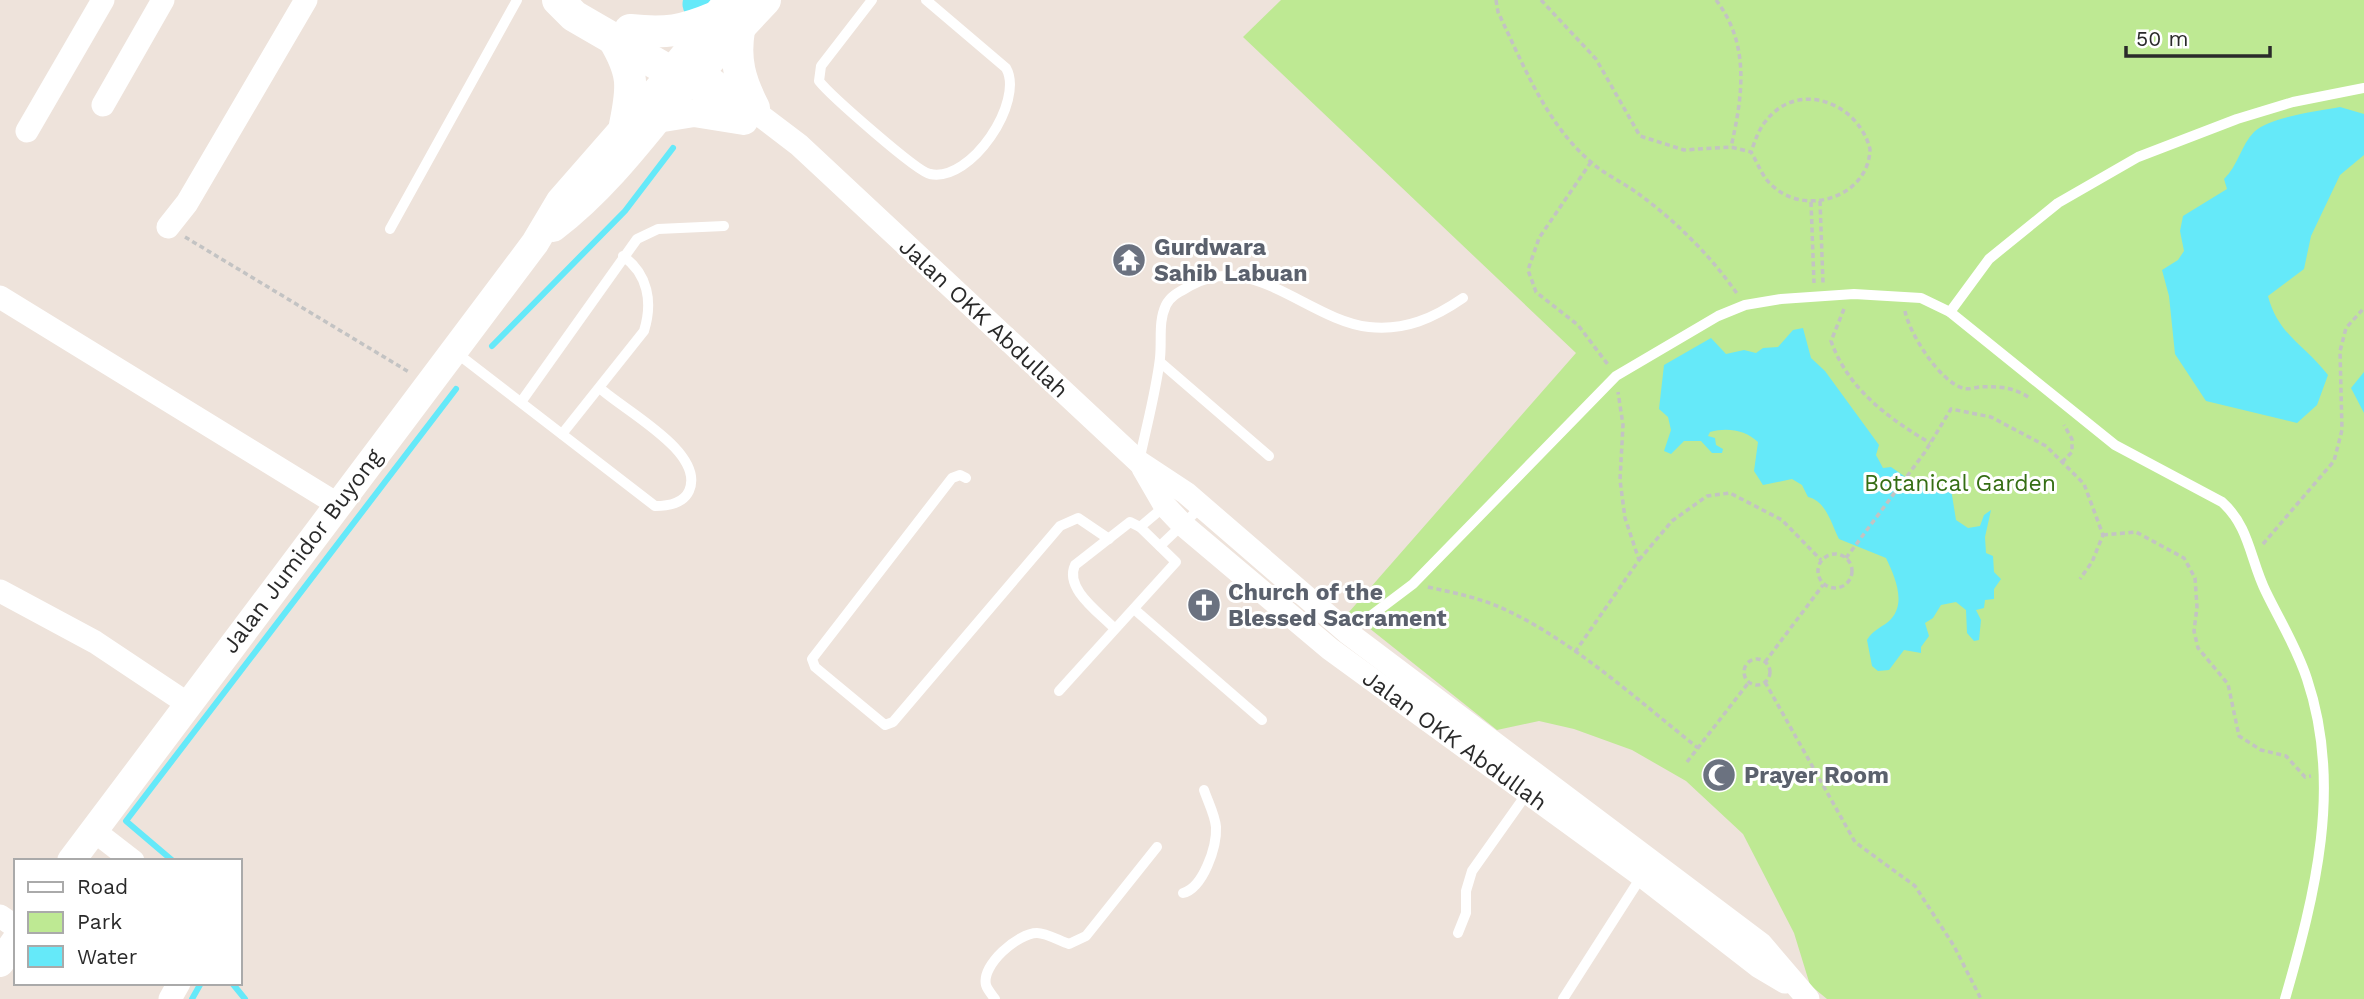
<svg xmlns="http://www.w3.org/2000/svg" width="2364" height="999" font-family="'Work Sans',sans-serif">
<style>
.green{fill:#bee993}
.water{fill:#65e9f9}
.lines{fill:none;stroke-linecap:round;stroke-linejoin:round}
.stream{stroke:#65e9f9;stroke-width:6}
.river{stroke:#65e9f9;stroke-width:35}
.path{stroke:#c3c3c3;stroke-width:3.5;stroke-dasharray:5 3.5;stroke-linecap:butt}
.service{stroke:#fff;stroke-width:10}
.minor{stroke:#fff;stroke-width:23}
.tertiary{stroke:#fff;stroke-width:28}
.secondary{stroke:#fff;stroke-width:32}
.labels{text-anchor:middle;stroke-width:6;stroke-linejoin:round;paint-order:stroke}
.worship-label{font-size:23px;font-weight:bold;fill:#5b616d;stroke:#fff;text-anchor:start}
.street-label{font-size:23px;fill:#2a2a2a;stroke:#fff}
.park-label{font-size:23px;fill:#356e14;stroke:#fff}
</style>
<rect width="100%" height="100%" fill="#eee3db"/>
<polygon class="green" points="1281,0 2364,0 2364,999 1827,999 1810,985 1794,933 1743,834 1686,781 1632,750 1574,729 1539,721 1497,730 1349,612 1576,353 1243,37"/>
<g class="water">
<path d="M2340,107L2364,114V155L2340,175L2311,236L2304,269L2268,296C2278,335 2305,345 2328,375L2317,405L2297,423L2206,401L2175,354L2169,296L2162,270L2178,260L2184,251L2180,231L2183,216L2227,189L2224,179C2238,166 2241,145 2254,132C2269,117 2318,111 2340,107Z"/>
<path d="M1803,328L1811,358L1825,371L1879,445L1876,455L1883,468L1891,467L1917,485L1951,489L1956,520L1968,528L1980,526L1984,515L1991,510L1985,537L1986,553L1993,556L1994,572L2001,579L1994,589V599L1985,600L1984,608L1976,610L1981,620L1979,640L1974,641L1967,633L1966,610L1956,602L1941,605L1933,618L1925,623L1929,636L1921,647V653L1904,650L1889,670L1878,671L1872,666L1867,640C1872,631 1880,628 1888,622C1908,605 1895,577 1886,558L1839,539C1831,523 1826,501 1808,497L1802,485L1792,479L1763,485L1754,471L1758,442C1746,430 1727,427 1710,432L1708,436L1715,438L1716,445L1723,449L1722,453H1712L1701,441H1684L1671,454L1664,451L1671,430L1668,417L1659,409L1664,365L1711,338L1726,354L1744,350L1756,353L1763,348L1778,347L1793,330Z"/>
<polygon points="2364,372 2364,413 2351,388"/>
</g>
<g class="lines">
<g class="stream">
<polyline points="492,346 625,211 673,148"/>
<polyline points="173,861 126,821 456,389"/>
<polyline points="232,983 245,999"/>
<polyline points="192,999 201,983"/>
</g>
<polyline class="river" points="700,4 703,0"/>
<g class="path">
<path d="M1496,0L1498,12C1523,64 1546,124 1591,162C1604,174 1622,182 1636,192C1675,220 1711,256 1738,295"/>
<path d="M1541,0L1596,59L1640,136L1684,150L1731,147L1751,152C1759,165 1762,178 1775,188C1808,216 1869,196 1870,149C1858,102 1797,79 1765,122C1758,131 1755,141 1751,152"/>
<path d="M1716,0C1750,44 1743,95 1731,147"/>
<polyline points="1591,162 1539,238 1528,270 1536,292 1578,325 1609,366"/>
<polyline points="1820,201 1823,283"/>
<polyline points="1811,202 1814,283"/>
<polyline points="185,237 409,372"/>
<path d="M1844,309L1831,341C1848,389 1888,418 1930,443"/>
<path d="M1905,311C1909,333 1940,382 1963,388C1967,390 1974,388 1979,387C1998,386 2015,387 2031,399"/>
<polyline points="2062,462 2072,452 2072,439 2064,425"/>
<polyline points="2103,535 2136,532 2184,558 2195,578 2197,607 2194,631 2198,648 2228,684 2239,736 2261,750 2286,756 2305,777 2311,776"/>
<polyline points="2263,544 2334,461 2342,430 2340,351 2346,328 2364,308"/>
<circle cx="1835" cy="571" r="17"/>
<polyline points="1846,558 1925,452 1951,409 1991,417 2046,446 2084,484 2103,535 2092,562 2080,579"/>
<polyline points="1639,560 1672,521 1707,496 1730,493 1782,520 1821,560"/>
<path d="M1428,587C1455,593 1481,598 1506,610C1573,641 1640,702 1698,748"/>
<polyline points="1575,652 1639,560 1625,518 1620,480 1623,425 1618,392"/>
<circle cx="1757" cy="672" r="13"/>
<polyline points="1765,662 1823,585"/>
<polyline points="1765,682 1855,842 1915,886 1954,946 1981,999"/>
<polyline points="1687,762 1749,682"/>
</g>
<g class="service">
<path d="M872,0L821,66L819,81C830,95 917,172 930,174C971,183 1025,101 1006,68L926,0"/>
<polyline points="390,229 517,0"/>
<polyline points="1950,312 1989,259 2058,203 2138,157 2237,119 2293,102 2364,88"/>
<path d="M454,351L655,506C668,506 683,504 689,491C706,453 625,411 601,389"/>
<polyline points="1160,362 1269,456"/>
<polyline points="521,402 637,239 658,229 724,226"/>
<path d="M562,434L644,331C653,302 648,274 623,256"/>
<path d="M1139,462C1146,428 1156,392 1160,358C1162,340 1158,322 1166,305C1171,295 1181,291 1190,286C1253,250 1308,320 1369,327C1405,331 1434,318 1463,298"/>
<polyline points="966,478 960,475 952,478 812,659 815,667 885,725 893,722 1060,526 1078,518 1109,539"/>
<polyline points="1140,527 1165,506"/>
<polyline points="1160,546 1201,507"/>
<polyline points="1134,609 1262,720"/>
<path d="M1348,633L1413,584L1616,376L1718,316L1745,305L1781,299L1854,294L1921,298L1950,312L2115,445L2222,502C2250,527 2250,560 2266,592C2280,621 2297,648 2307,679C2343,786 2315,895 2285,999"/>
<path d="M1059,691L1176,562L1140,527L1130,522L1075,565C1064,589 1100,613 1115,629"/>
<path d="M1183,893C1203,888 1217,847 1216,827C1215,815 1208,802 1204,790"/>
<polyline points="1458,933 1466,913 1466,891 1472,871 1528,792"/>
<path d="M995,999C992,995 987,989 986,985C981,965 1018,933 1037,933C1046,933 1060,941 1069,944L1086,936L1157,847"/>
<polyline points="1563,999 1643,874"/>
</g>
<g class="minor">
<polyline points="699,69 799,145 1139,462 1186,493 1348,633 1761,944 1808,999"/>
<polyline points="688,82 741,119"/>
<polyline points="103,105 163,0"/>
<polyline points="27,131 103,0"/>
<polyline points="168,227 187,203 306,0"/>
<polyline points="0,297 337,504"/>
<polyline points="1143,468 1165,506 1183,525 1330,649 1642,876 1758,966 1785,982"/>
<polyline points="0,591 95,642 188,704"/>
<polyline points="93,830 133,861"/>
<polyline points="0,916 16,927"/>
<polyline points="170,999 179,983"/>
</g>
<g class="tertiary">
<polyline points="657,119 694,113 744,121"/>
<path d="M553,228C606,188 646,133 688,82"/>
<polyline points="71,861 535,243 560,201 672,73"/>
<polyline points="0,963 16,940"/>
</g>
<g class="secondary">
<polyline points="558,0 574,16 688,82 765,0"/>
<path d="M630,30C666,34 683,31 716,17"/>
<path d="M739,30C734,60 740,81 754,108"/>
<path d="M613,38C634,73 633,86 625,125"/>
<polyline points="679,65 731,0"/>
</g>
</g>
<defs>
<g id="temple-disc" transform="scale(1.75)"><circle r="9.5" fill="#6b7280" stroke="#fff"/><path d="M0-6L5-2H3V0L6.5 2.5H4V6H1.5V3h-3V6H-4V2.5H-6.5L-3 0V-2H-5Z" fill="#fff"/></g>
<g id="church-disc" transform="scale(1.75)"><circle r="9.5" fill="#6b7280" stroke="#fff"/><path d="M-1.2-6h2.4v3.5h3.3v2.4h-3.3V6h-2.4V-.1h-3.3v-2.4h3.3Z" fill="#fff"/></g>
<g id="mosque-disc" transform="scale(1.75)"><circle r="9.5" fill="#6b7280" stroke="#fff"/><path d="M3.5-4.9A6 6 0 1 0 3.5 4.9A5 5 0 1 1 3.5-4.9Z" fill="#fff"/></g>
</defs>
<g fill-rule="evenodd">
<use href="#temple-disc" x="1129" y="260"/>
<use href="#church-disc" x="1204" y="605"/>
<use href="#mosque-disc" x="1719" y="775"/>
</g>
<g class="labels">
<g class="worship-label">
<text x="1154" y="255">Gurdwara<tspan x="1154" dy="26">Sahib Labuan</tspan></text>
<text x="1228" y="600">Church of the<tspan x="1228" dy="26">Blessed Sacrament</tspan></text>
<text x="1744" y="783">Prayer Room</text>
</g>
<g class="street-label">
<text transform="translate(984 318) rotate(43)" y="8">Jalan OKK Abdullah</text>
<text transform="translate(302 551) rotate(-53)" y="8">Jalan Jumidor Buyong</text>
<text transform="translate(1455 740) rotate(36)" y="8">Jalan OKK Abdullah</text>
</g>
<g class="park-label">
<text x="1960" y="491">Botanical Garden</text>
</g>
</g>
<rect x="14" y="859" width="228" height="126" fill="#ffffff" stroke="#aaaaaa" stroke-width="2"/>
<rect x="28" y="882" width="35" height="10" fill="#ffffff" stroke="#aaaaaa" stroke-width="2"/>
<text x="77" y="894" font-size="21" fill="#2a2a2a">Road</text>
<rect x="28" y="912" width="35" height="21" fill="#bee993" stroke="#aaaaaa" stroke-width="2"/>
<text x="77" y="929" font-size="21" fill="#2a2a2a">Park</text>
<rect x="28" y="946" width="35" height="21" fill="#65e9f9" stroke="#aaaaaa" stroke-width="2"/>
<text x="77" y="964" font-size="21" fill="#2a2a2a">Water</text>
<path d="M2126 46v10h144v-10" fill="none" stroke="#2a2a2a" stroke-width="3.5"/>
<text x="2136" y="46" font-size="21" fill="#2a2a2a" stroke="#ffffff" stroke-width="5" paint-order="stroke">50 m</text>
</svg>
